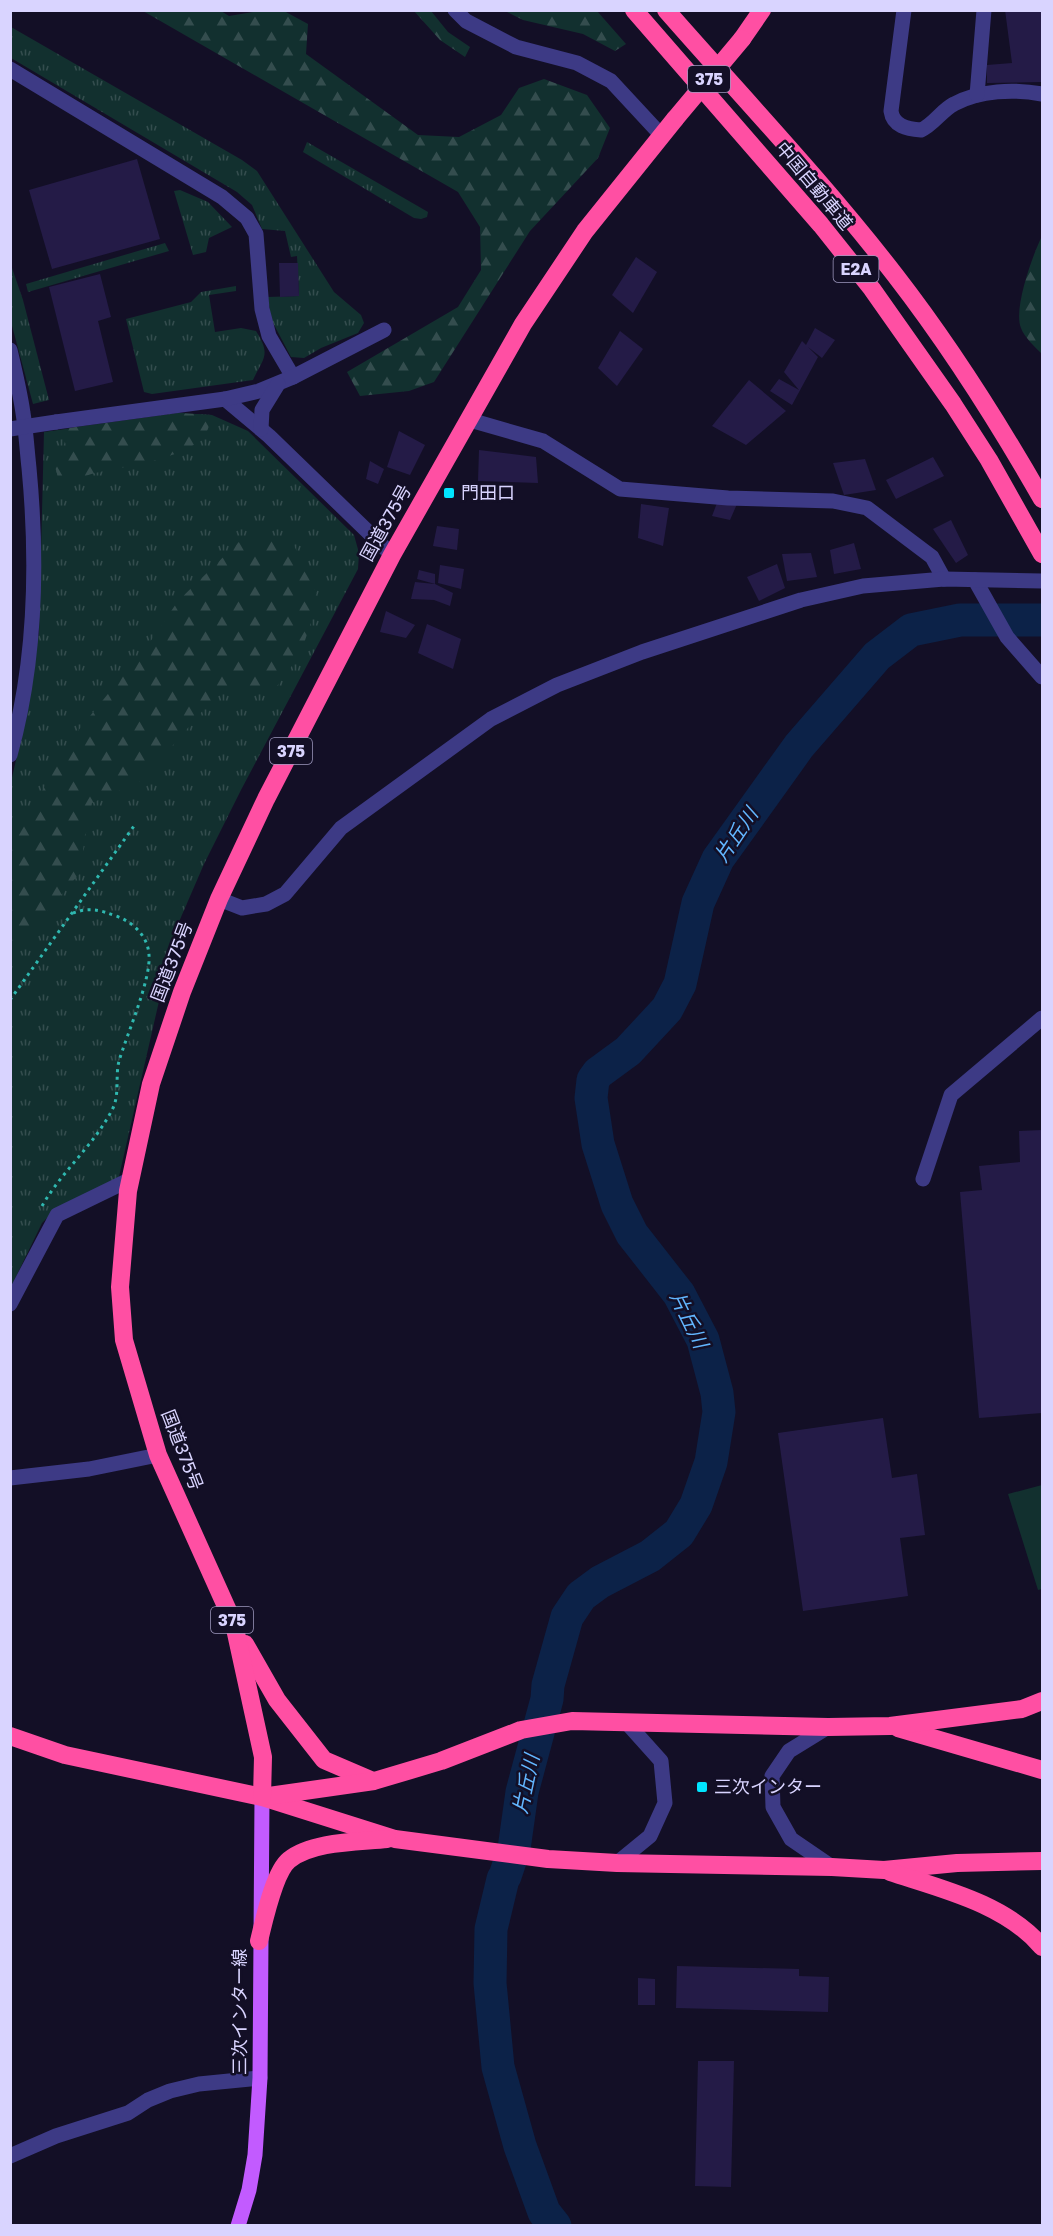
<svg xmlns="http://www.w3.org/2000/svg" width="1053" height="2236" font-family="'Golos Text','Noto Sans JP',sans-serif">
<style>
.grass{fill:url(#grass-tufts)}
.forest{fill:url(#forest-firs)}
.park{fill:#12302f}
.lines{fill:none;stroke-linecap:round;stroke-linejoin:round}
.river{stroke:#0c2248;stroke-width:33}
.building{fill:#241b47}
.path{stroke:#2fb8b0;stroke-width:3;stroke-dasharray:3 4.5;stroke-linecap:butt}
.minor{stroke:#3d3a85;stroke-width:15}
.major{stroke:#c25bff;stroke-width:15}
.highway{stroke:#ff4fa3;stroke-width:18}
.minor-bridge{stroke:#3d3a85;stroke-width:15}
.highway-bridge{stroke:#ff4fa3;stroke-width:18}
.poi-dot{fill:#00e5ff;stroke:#130f26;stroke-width:2}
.labels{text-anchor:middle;stroke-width:5;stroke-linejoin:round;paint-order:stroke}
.shield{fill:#130f26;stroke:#9e99be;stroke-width:1.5}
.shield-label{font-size:16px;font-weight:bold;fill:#d9d4ff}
.street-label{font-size:18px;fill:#d9d4ff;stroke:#130f26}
.poi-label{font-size:18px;fill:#d9d4ff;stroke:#130f26;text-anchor:start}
.water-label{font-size:20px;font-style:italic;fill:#62b6ff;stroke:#130f26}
</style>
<defs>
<pattern id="grass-tufts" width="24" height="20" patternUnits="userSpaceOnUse" patternTransform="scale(1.5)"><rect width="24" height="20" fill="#12302f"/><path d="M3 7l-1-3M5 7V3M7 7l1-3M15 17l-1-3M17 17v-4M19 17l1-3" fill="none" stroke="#344d4e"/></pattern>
<pattern id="forest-firs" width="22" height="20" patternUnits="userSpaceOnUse" patternTransform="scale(1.5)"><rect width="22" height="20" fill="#12302f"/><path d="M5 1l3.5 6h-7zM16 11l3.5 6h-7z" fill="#344d4e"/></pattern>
</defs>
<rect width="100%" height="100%" fill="#130f26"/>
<g class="grass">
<polygon points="11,27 242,160 257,171 334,292 361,315 364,323 358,333 321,348 304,358 291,357 271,319 268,297 299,296 297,256 291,257 285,231 262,229 252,205 237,192 11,58"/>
<polygon points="307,142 428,212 427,217 421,219 414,218 303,152"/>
<polygon points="180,190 208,202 232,227 209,238 206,252 193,255 174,191"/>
<polygon points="165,243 169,251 28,292 26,284"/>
<polygon points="11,265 23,300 49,400 33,404 11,322"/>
<path d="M236,286V291L209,295L215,332L241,328L256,331C271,355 264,357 253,380L152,394L144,392L126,319L191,302L201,292Z"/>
<polygon points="179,413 212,415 248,431 354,535 359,553 358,569 241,790 204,864 175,931 118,1181 58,1207 42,1223 11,1287 10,786 26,717 39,632 44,432"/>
</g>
<g class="forest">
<polygon points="143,11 221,11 229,16 259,11 284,11 308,24 306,54 418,135 459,137 501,115 519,88 544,79 587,95 610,128 598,158 530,231 434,382 409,391 360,396 347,372 458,307 481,270 480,227 458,192"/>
<polygon points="414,11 431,11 448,32 470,47 465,57 440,40"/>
<polygon points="505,11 597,11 626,44 615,51 583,34 523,20"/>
<path d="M1042,236V354C1036,348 1024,337 1021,328C1013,309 1033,254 1042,236Z"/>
<path d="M179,413L212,415C210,421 209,428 206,433C192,458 122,467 95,473C83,476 73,482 60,483L55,467L68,452L64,439L69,428Z"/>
<polygon points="244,537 291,539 319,599 300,655 277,686 224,686 143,780 92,803 84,843 80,873 11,953 11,848 69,742 150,642 178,601"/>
</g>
<polygon class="park" points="1042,1485 1042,1589 1038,1590 1008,1494"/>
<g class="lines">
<polyline class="river" points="555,2226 544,2212 520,2146 498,2067 490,1983 491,1929 503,1879 505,1876 514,1849 522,1792 547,1699 548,1685 567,1617 581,1596 600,1582 650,1556 679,1533 696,1505 711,1462 719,1412 717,1393 703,1340 679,1294 632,1234 617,1204 598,1144 591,1098 593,1080 598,1073 628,1051 667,1009 680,984 698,903 718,859 799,746 877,656 911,630 960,620 1042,620"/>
</g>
<g class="building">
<polygon points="1005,10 1042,10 1042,82 987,83 987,65 1012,63"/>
<polygon points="137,159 160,239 52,269 29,190"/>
<polygon points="636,257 657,272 633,313 612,295"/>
<polygon points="279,263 298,263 299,296 280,297"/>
<polygon points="100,274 111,317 98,321 113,382 75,391 49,287"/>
<polygon points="815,328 835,340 822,358 808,347 818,357 792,405 770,391 779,379 799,390 784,372 802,341 806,345"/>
<polygon points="620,331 643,349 617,386 598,368"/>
<polygon points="749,380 786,411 746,445 712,426"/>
<polygon points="399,431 425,445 410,475 387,467"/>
<polygon points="479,450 536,457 538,483 478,481"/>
<polygon points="933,457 944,476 896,499 886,480"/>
<polygon points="865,459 876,490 844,495 833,463"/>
<polygon points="370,461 384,469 378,484 366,479"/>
<polygon points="717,503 737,504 730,520 712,516"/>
<polygon points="641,504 669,508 663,546 638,538"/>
<polygon points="951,520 968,555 956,563 933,529"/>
<polygon points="437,526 459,529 457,550 433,546"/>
<polygon points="854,543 861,569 834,574 830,550"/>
<polygon points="811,553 817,577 787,581 782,554"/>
<polygon points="777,564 785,588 759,601 747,577"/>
<polygon points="440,565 464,569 461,589 438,583"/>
<polygon points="419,570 435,574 435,584 417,579"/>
<polygon points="415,582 435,584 453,593 450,606 434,600 411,599"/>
<polygon points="386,611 415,625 406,638 380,632"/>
<polygon points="427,624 461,639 453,669 418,653"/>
<polygon points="1042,1130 1042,1413 979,1418 960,1192 982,1190 979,1166 1020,1162 1019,1131"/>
<polygon points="883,1418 892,1478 917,1474 925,1535 900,1538 908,1596 803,1611 778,1433"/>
<polygon points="677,1966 799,1969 799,1976 829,1977 828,2012 676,2008"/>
<polygon points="638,1978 655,1979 655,2005 638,2005"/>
<polygon points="698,2061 734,2061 731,2187 695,2186"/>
</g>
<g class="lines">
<g class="path">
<polyline points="10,1000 134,826"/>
<path d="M42,1206C62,1171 94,1145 112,1110C120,1096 115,1076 119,1061C127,1034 151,980 149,955C148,936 133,922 116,916C100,910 90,907 73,913"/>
</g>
<g class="minor">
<polyline points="455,10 466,21 516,47 577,63 611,81 662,136"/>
<path d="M904,10L891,111C893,126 907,129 921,130C933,125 942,110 954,104C980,90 1014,89 1042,94"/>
<polyline points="10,69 222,197 247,218 256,234 262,309 269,336 293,377"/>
<polyline points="977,95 984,10"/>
<path d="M10,350C15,371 20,392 23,413C26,431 27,450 29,468C38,563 36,662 10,755"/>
<polyline points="225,399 269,436 392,555"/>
<polyline points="470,420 543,441 620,489 728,498 833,501 867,508 932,557 944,579"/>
<polyline points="56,422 225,399 259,391 293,377 384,330"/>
<polyline points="261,429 262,410 278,384"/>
<polyline points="975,580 1007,637 1042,677"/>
<polyline points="219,899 242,908 266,904 285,894 341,828 491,719 557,685 642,652 801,600 863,586 944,579 1042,581"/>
<polyline points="923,1179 951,1095 1042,1018"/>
<polyline points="10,1304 57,1215 131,1179"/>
<polyline points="10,1478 89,1469 158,1455"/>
<polyline points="828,1727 789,1751 772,1776 773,1807 791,1839 832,1867"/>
<polyline points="617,1863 650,1836 665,1803 661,1761 626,1722"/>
<polyline points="10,2156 56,2136 128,2113 148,2100 170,2091 199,2084 260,2078"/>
</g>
<polyline class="major" points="238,2226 249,2190 255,2155 260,2078 262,1797"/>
<g class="highway">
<polyline points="634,10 821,225 872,289 953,404 989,460 1042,554"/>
<path d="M666,10C743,98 824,183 895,275C950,346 998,422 1042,499"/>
<polyline points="742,39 762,10"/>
<polyline points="245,1644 277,1700 324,1760 373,1781"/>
<polyline points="898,1728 1042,1770"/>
<polyline points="10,1736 65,1755 262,1797 395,1839 548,1859 617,1863 832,1867 884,1870 957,1863 1042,1861"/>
<polyline points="269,1796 374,1781 441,1761 521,1730 572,1721 828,1727 890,1726 1022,1709 1042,1701"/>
<polyline points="262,1797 263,1757 234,1624 158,1455 124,1340 120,1287 128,1191 151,1084 182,992 219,899 266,799 392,555 523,324 585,231 675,119"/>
<path d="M890,1872C942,1889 1006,1904 1042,1947"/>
<path d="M259,1941C264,1921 274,1872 289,1860C312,1841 359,1842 387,1839"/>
</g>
<polyline class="minor-bridge" points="10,429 56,422"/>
<polyline class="highway-bridge" points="675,119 742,39"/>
</g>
<g class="poi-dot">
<rect x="443" y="487" width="12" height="12" rx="3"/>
<rect x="696" y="1781" width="12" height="12" rx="3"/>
</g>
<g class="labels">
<g class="shield">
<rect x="688" y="66" width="42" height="26" rx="4.5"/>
<rect x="833.5" y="256" width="45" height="26" rx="4.5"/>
<rect x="270" y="738" width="42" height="26" rx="4.5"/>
<rect x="211" y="1607" width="42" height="26" rx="4.5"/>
</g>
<g class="shield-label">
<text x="709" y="85">375</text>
<text x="856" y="275">E2A</text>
<text x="291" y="757">375</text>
<text x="232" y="1626">375</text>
</g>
<g class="street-label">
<text transform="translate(814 186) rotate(50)" y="6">中国自動車道</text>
<text transform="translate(386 523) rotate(-61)" y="6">国道375号</text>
<text transform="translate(172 962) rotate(-69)" y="6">国道375号</text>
<text transform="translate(182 1450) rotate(69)" y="6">国道375号</text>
<text transform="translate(240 2012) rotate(-90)" y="6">三次インター線</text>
</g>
<g class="poi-label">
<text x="461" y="499">門田口</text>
<text x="714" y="1793">三次インター</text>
</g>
<g class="water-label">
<text transform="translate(736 835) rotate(-56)" y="7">片丘川</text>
<text transform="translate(689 1320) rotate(64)" y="7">片丘川</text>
<text transform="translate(526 1784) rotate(-78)" y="7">片丘川</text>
</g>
</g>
<rect width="1053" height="2236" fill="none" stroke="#d9d4ff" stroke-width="24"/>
</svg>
